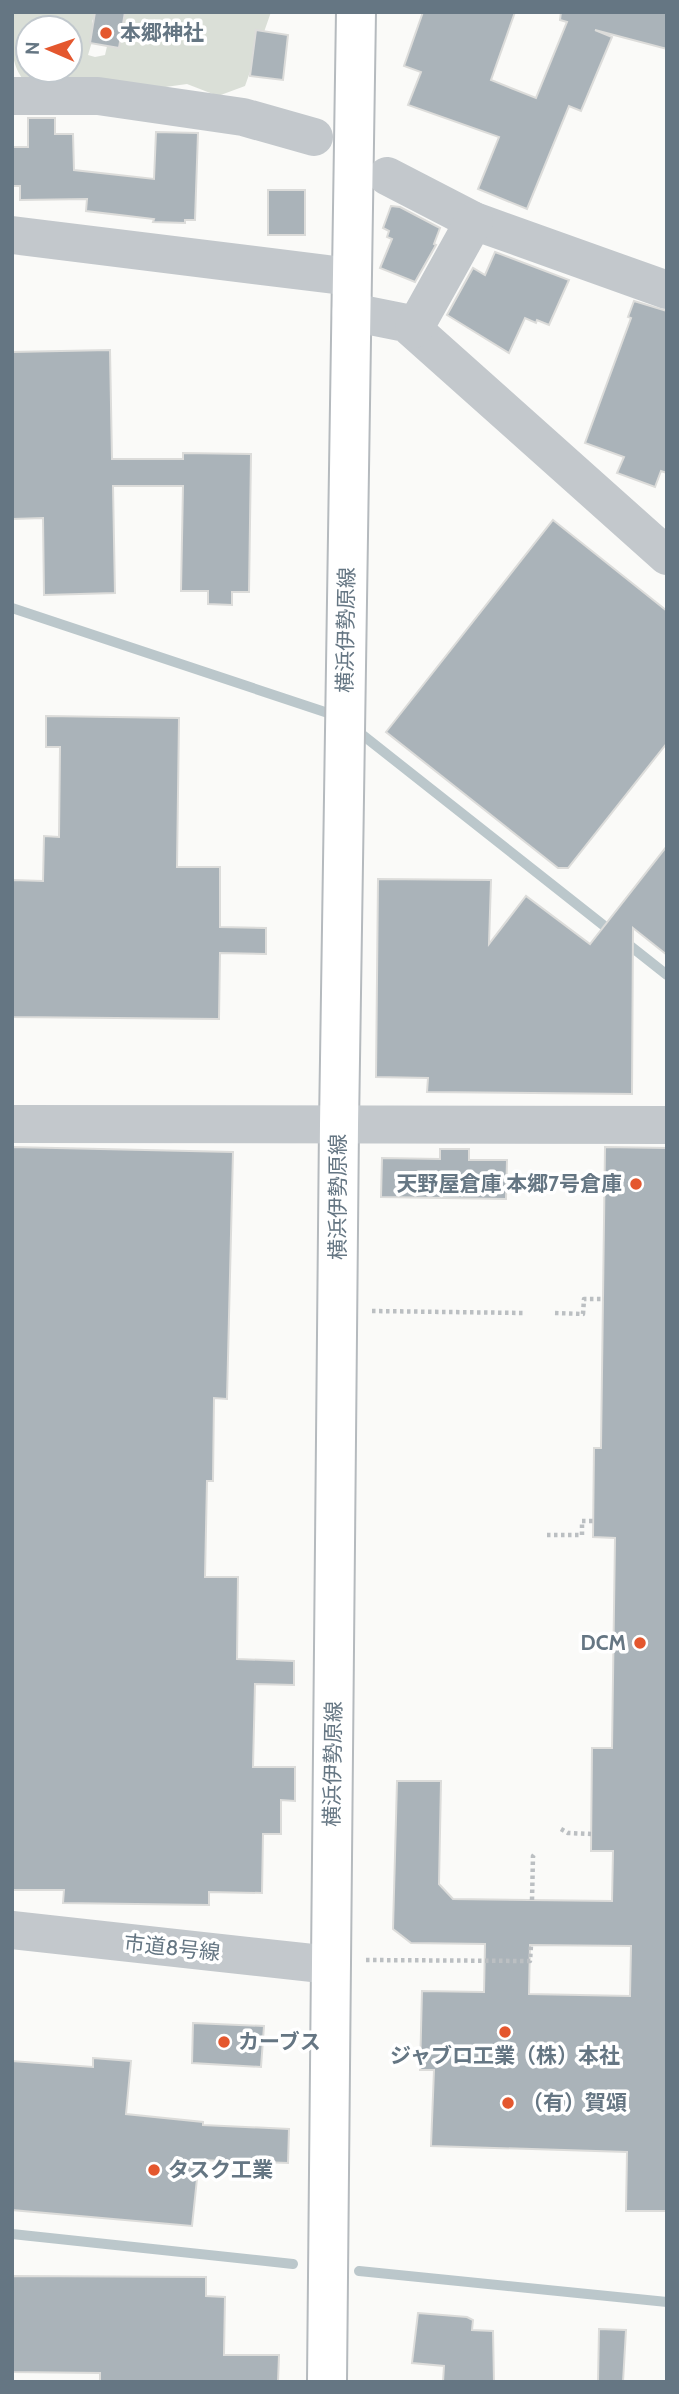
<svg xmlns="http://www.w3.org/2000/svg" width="679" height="2394" font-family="Cabin,'Noto Sans JP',sans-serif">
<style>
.green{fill:#dadfd7;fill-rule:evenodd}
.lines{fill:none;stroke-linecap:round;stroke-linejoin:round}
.stream{stroke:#bbc7cb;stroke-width:10}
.building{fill:#aab3b9;stroke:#dcdcda;stroke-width:2;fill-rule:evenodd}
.major-casing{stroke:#b5babe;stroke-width:42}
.path{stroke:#bbbfc2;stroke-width:4.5;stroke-dasharray:3.5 3.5;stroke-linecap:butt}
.minor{stroke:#c3c8cc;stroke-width:38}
.major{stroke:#fff;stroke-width:38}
.poi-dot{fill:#e4572e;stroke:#fff;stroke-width:2.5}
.labels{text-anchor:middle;stroke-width:7;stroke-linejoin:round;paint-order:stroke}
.poi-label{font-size:21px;font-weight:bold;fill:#657683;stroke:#fff;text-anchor:start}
.street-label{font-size:21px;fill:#657683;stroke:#fff}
</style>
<rect width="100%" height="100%" fill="#fafaf8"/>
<path class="green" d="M12,12H97L92,21L94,35L88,55L95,57L105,55L115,12H271L245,86L218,96L187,84L158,88L25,82C8,62 12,38 12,12ZM28,28H70V70H28Z"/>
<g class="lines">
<g class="stream">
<polyline points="12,608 337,716"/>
<polyline points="355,729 612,932"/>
<polyline points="624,941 667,975"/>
<polyline points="12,2234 293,2264"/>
<polyline points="359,2271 667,2302"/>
</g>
</g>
<g class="building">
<polygon points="95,12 125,12 119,48 90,43"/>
<polygon points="423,12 515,12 491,80 536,98 567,22 560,20 561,12 667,12 667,49 595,30 612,37 581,111 569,106 527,209 478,189 499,137 408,105 421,72 404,66"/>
<polygon points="256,30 288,35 283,80 250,76"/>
<polygon points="28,118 55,118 55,134 73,134 74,170 154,179 156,132 198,133 195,220 185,220 185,223 153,222 154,219 86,211 87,199 20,200 20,186 12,186 12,147 28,147"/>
<rect x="268" y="190" width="37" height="45"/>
<polygon points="391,206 400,207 440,228 434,244 436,245 415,282 380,268 392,239 387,237 389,231 383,228"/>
<polygon points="495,252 569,280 549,325 537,320 536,323 525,318 509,353 447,315 473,268 485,275"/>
<polygon points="634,301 667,311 667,473 661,471 655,487 617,473 624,457 585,443 631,318 628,317"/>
<polygon points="110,350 112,459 183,459 183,453 251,454 249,592 232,592 232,605 208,604 208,591 181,591 183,486 113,486 115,593 44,595 43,518 12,519 12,352"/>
<polygon points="553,520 667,611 667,743 568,868 558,868 386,732"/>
<polygon points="46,716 179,718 177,867 220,867 220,927 266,928 266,954 220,953 219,1019 12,1017 13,880 43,881 44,836 59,837 60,747 46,747"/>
<polygon points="667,846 667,955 633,928 632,1094 427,1092 428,1078 376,1077 378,879 491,880 489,944 526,896 590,944"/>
<polygon points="12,1147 233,1152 227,1399 214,1398 213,1481 207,1481 205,1577 238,1577 237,1659 294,1661 294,1685 255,1684 253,1767 295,1767 295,1801 281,1800 281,1834 263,1834 262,1893 209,1892 209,1905 63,1903 64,1890 12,1890"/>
<path d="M605,1147L667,1148V2211H626L627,2152L431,2146L434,2070H420L422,1991L484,1992L485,1944L411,1943L393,1929L397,1781H441L439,1884L453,1899L612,1901L613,1851H591L592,1748H612L615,1538L593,1537L594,1448H601ZM530,1945L631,1946L630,1996L529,1994Z"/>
<polygon points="440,1149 469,1149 469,1160 507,1160 506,1199 381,1197 382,1158 440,1159"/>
<polygon points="193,2023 264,2026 261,2067 192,2063"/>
<polygon points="93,2058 131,2061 126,2114 203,2122 203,2125 289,2129 288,2163 199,2160 192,2226 12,2210 12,2061 93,2067"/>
<polygon points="12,2276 206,2277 206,2296 225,2297 224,2355 279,2355 278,2382 100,2382 100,2373 12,2372"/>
<polygon points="418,2313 467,2317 473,2320 472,2330 493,2331 494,2382 443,2382 444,2366 412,2363"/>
<polygon points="599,2329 626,2330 623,2382 598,2382"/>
</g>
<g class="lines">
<g class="major-casing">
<polyline id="major" points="327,2382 339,1125 356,12"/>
</g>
<g class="path">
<polyline points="372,1311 523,1313"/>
<polyline points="555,1313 583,1314 584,1299 604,1299"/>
<polyline points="547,1535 582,1535 582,1521 593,1521"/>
<polyline points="561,1829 568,1833 591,1834"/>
<polyline points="532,1900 533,1856 536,1852"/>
<polyline points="366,1960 530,1961 531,1945"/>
</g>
<g class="minor">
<polyline points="12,96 98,96 243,117 314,137"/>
<polyline points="387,176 474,221 667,290"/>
<polyline points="12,235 351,277"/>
<polyline points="351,312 406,323 667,556"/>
<polyline points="414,329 474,221"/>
<polyline points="12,1124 667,1125"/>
<polyline points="12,1930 331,1965"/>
</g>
<use href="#major" class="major"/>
</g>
<g class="poi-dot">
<circle cx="106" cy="33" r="7"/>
<circle cx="636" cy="1184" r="7"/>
<circle cx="640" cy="1643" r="7"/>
<circle cx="505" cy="2032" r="7"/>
<circle cx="224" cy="2042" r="7"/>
<circle cx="508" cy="2103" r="7"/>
<circle cx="154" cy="2170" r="7"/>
</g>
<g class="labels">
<g class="poi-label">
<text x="120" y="40">本郷神社</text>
<text x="622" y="1191" text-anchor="end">天野屋倉庫 本郷7号倉庫</text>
<text x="626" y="1650" text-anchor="end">DCM</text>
<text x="238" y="2049">カーブス</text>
<text x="505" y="2063" text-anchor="middle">ジャブロ工業（株）本社</text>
<text x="522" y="2110">（有）賀頌</text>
<text x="168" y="2177">タスク工業</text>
</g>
<g class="street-label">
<text transform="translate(346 630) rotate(-89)" y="7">横浜伊勢原線</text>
<text transform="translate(338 1197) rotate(-90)" y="7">横浜伊勢原線</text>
<text transform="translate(333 1764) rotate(-89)" y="7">横浜伊勢原線</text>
<text transform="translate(172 1948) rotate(6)" y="7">市道8号線</text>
</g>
</g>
<rect width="679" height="2394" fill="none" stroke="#657683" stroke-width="28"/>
<g transform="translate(49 49) rotate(272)"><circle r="33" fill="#ffffff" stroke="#c1c8cd" stroke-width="2"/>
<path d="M0-5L12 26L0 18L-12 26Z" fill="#e4572e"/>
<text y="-10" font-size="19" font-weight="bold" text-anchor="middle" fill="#657683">N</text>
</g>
</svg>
